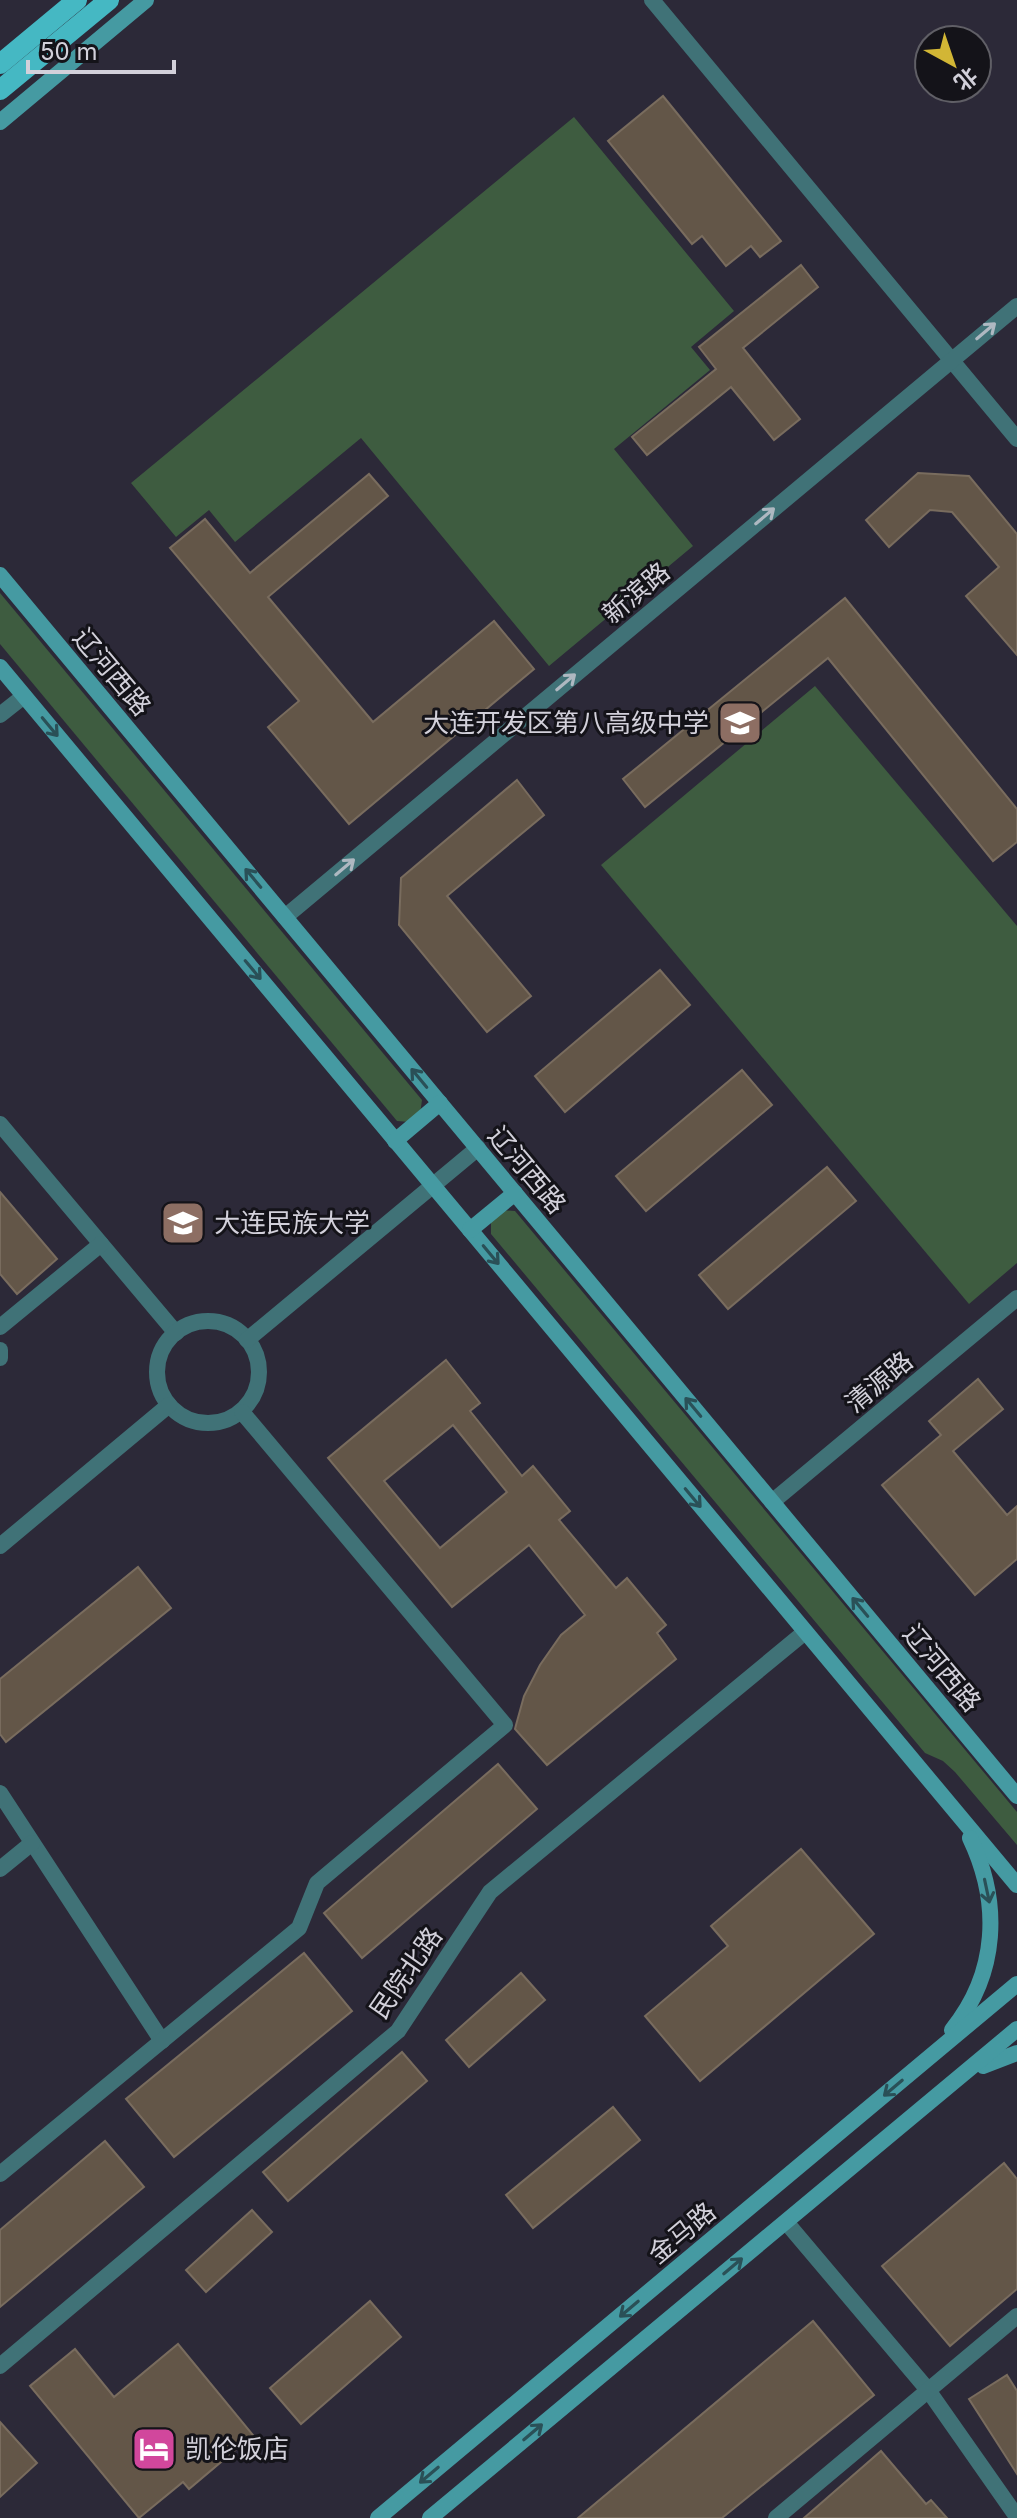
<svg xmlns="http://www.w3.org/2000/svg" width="1017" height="2518" font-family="Inter,'Noto Sans SC',sans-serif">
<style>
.green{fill:#3e5c40}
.building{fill:#635648;stroke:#796c5e;stroke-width:2;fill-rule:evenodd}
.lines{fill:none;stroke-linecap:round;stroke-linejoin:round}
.street{stroke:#407277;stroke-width:16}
.secondary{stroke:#459aa2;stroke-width:16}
.primary{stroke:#45b8c3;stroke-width:20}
.oneway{stroke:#aeb8c1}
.oneway2{stroke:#2a5057}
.labels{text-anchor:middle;stroke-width:6;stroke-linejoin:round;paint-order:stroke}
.street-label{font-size:26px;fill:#d2d0da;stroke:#141319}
.poi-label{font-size:26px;fill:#d2d0da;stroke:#141319;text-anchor:start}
</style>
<rect width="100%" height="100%" fill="#2c2938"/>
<g class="green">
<polygon points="574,117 734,311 691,347 710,370 614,449 693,546 549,666 361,438 235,542 209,510 176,537 131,483"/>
<polygon points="0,593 422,1100 420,1114 410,1122 397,1121 0,644"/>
<polygon points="815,686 1017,926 1017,1263 969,1304 601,865"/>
<polygon points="500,1210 515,1211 1017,1812 1017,1845 955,1772 943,1761 925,1753 491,1234 491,1218"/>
</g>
<g class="building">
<polygon points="663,96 781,241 760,257 751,246 726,266 702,236 692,244 608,141"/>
<polygon points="801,265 818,287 743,348 800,419 774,440 731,387 647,455 632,437 716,369 699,347"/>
<polygon points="918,473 969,476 1017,534 1017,655 966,596 999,567 952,512 930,510 889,547 866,520"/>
<polygon points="369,474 388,496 268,597 373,722 494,621 534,669 349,824 268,727 299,701 170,548 205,519 250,573"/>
<polygon points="845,598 1017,809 1017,842 993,861 828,658 645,807 623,779"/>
<polygon points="517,780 544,815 447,896 531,996 487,1032 399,925 401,878"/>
<polygon points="660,970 690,1005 565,1112 535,1076"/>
<polygon points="742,1070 772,1105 646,1211 616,1176"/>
<polygon points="827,1167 856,1201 728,1309 699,1275"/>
<polygon points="0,1192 57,1259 17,1294 0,1274"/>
<path d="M446,1360L480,1403L470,1411L522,1476L533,1466L570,1511L559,1520L616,1588L627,1578L666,1625L657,1633L676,1659L547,1765L515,1729L516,1725L524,1696L540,1665L561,1635L585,1615L529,1545L452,1607L328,1458ZM453,1425L507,1492L440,1548L384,1481Z"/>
<polygon points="978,1379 1003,1409 953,1451 1007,1515 1017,1506 1017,1559 975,1595 882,1485 941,1435 929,1421"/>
<polygon points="138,1567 171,1608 6,1742 0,1734 0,1679"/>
<polygon points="498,1764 537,1809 362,1958 324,1913"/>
<polygon points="801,1849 874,1934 700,2081 645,2016 728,1946 711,1926"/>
<polygon points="304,1953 352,2011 174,2157 126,2099"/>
<polygon points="521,1973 545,2000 469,2067 446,2040"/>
<polygon points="402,2052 427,2081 288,2201 263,2172"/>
<polygon points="613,2107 640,2140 533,2228 506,2195"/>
<polygon points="105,2141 144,2187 0,2307 0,2230"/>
<polygon points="1004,2163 1017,2179 1017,2289 950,2346 882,2266"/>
<polygon points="252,2210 272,2232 206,2292 186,2270"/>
<polygon points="370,2301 401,2337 301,2424 270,2388"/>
<polygon points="813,2321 874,2395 722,2518 578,2518"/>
<polygon points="178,2344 253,2435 189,2489 183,2482 139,2518 30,2386 75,2349 114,2397"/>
<polygon points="1007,2375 1017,2391 1017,2474 969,2399"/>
<polygon points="0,2422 37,2463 0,2497"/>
<polygon points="881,2451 926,2504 931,2500 947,2518 804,2518"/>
</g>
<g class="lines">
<g class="street">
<polyline points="652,0 1017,439"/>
<polyline points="0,715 24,696"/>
<polyline points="285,917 1017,306"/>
<polyline points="0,1124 176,1333"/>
<circle cx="208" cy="1372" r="51"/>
<polyline points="0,1327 101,1244"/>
<polyline points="247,1340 478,1148"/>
<polyline points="0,1350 0,1358"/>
<polyline points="772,1502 1017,1298"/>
<polyline points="0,1546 169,1405"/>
<polyline points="0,1793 162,2041"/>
<polyline points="0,1869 32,1843"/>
<polyline points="0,2174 299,1928 317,1883 505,1725 242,1412"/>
<polyline points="786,2222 928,2390 1017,2517"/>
<polyline points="0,2366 398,2031 490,1892 805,1632"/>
<polyline points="776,2518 1017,2316"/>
</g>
<g class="secondary">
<polyline points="0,122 146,0"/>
<polyline points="0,575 1017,1796"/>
<polyline points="0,667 1017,1885"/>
<polyline points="395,1141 440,1103"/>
<polyline points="470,1230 515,1193"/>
<path d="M952,2030C998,1973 1001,1903 970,1838"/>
<polyline points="983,2066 1017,2053"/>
<polyline points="378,2518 1017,1984"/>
<polyline points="430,2518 1017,2029"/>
</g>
<g class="primary">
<polyline points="0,64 77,0"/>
<polyline points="0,90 109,0"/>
</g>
</g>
<defs><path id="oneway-shaft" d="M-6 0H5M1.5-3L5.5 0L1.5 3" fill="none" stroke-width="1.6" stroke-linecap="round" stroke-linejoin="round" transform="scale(2)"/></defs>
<g class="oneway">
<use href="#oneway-shaft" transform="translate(986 331) rotate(-40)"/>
<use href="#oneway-shaft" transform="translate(765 516) rotate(-40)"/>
<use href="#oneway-shaft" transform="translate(566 682) rotate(-40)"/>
<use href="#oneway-shaft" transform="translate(345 867) rotate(-40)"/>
</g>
<g class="oneway2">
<use href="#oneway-shaft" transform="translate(50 727) rotate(50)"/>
<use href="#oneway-shaft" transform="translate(253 878) rotate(-130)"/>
<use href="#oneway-shaft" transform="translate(253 970) rotate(50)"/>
<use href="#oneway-shaft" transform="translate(419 1078) rotate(-130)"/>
<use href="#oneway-shaft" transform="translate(491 1255) rotate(50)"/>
<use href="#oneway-shaft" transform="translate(693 1407) rotate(-130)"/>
<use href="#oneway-shaft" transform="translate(693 1498) rotate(50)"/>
<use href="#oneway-shaft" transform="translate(860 1607) rotate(-130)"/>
<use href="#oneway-shaft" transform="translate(987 1891) rotate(78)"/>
<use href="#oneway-shaft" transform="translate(893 2088) rotate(140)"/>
<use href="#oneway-shaft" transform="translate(733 2266) rotate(-40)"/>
<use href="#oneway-shaft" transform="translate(629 2309) rotate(140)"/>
<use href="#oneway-shaft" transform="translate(533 2432) rotate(-40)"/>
<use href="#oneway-shaft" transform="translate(429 2475) rotate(140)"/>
</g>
<defs>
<g id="school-square" transform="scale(2.3)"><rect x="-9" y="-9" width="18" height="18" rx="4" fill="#8d6e63" stroke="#141319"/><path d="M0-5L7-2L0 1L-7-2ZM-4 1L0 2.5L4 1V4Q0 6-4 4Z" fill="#fff"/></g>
<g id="university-square" transform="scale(2.3)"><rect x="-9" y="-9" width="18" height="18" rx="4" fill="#8d6e63" stroke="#141319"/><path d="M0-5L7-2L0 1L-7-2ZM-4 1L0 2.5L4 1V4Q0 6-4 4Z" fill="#fff"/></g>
<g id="hotel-square" transform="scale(2.3)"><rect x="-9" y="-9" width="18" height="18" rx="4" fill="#d1479c" stroke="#141319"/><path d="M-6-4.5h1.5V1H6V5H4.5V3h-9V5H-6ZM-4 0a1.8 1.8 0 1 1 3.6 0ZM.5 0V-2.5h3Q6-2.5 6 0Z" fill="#fff"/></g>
</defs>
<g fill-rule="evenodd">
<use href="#school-square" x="740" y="723"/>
<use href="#university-square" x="183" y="1223"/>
<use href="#hotel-square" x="154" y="2449"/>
</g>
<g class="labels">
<g class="street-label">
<text transform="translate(636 593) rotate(-40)" y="9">新滨路</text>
<text transform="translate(112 672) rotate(50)" y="9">辽河西路</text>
<text transform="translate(527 1170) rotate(50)" y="9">辽河西路</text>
<text transform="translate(879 1382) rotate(-40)" y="9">清源路</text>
<text transform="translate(942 1668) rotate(50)" y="9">辽河西路</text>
<text transform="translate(406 1973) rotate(-55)" y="9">民院北路</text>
<text transform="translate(682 2233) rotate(-40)" y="9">金马路</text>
</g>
<g class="poi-label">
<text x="709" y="732" text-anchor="end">大连开发区第八高级中学</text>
<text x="214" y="1232">大连民族大学</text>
<text x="185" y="2458">凯伦饭店</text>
</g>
</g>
<g transform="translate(953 64) rotate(140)"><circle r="38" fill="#141319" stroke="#605f66" stroke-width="2"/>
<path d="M0-6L14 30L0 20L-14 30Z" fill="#d2b635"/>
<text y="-12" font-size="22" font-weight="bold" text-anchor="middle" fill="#d2d0da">北</text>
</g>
<path d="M28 60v12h146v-12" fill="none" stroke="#d2d0da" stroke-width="4"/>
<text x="40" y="60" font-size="24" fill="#d2d0da" stroke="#141319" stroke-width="6" paint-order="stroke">50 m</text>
</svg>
